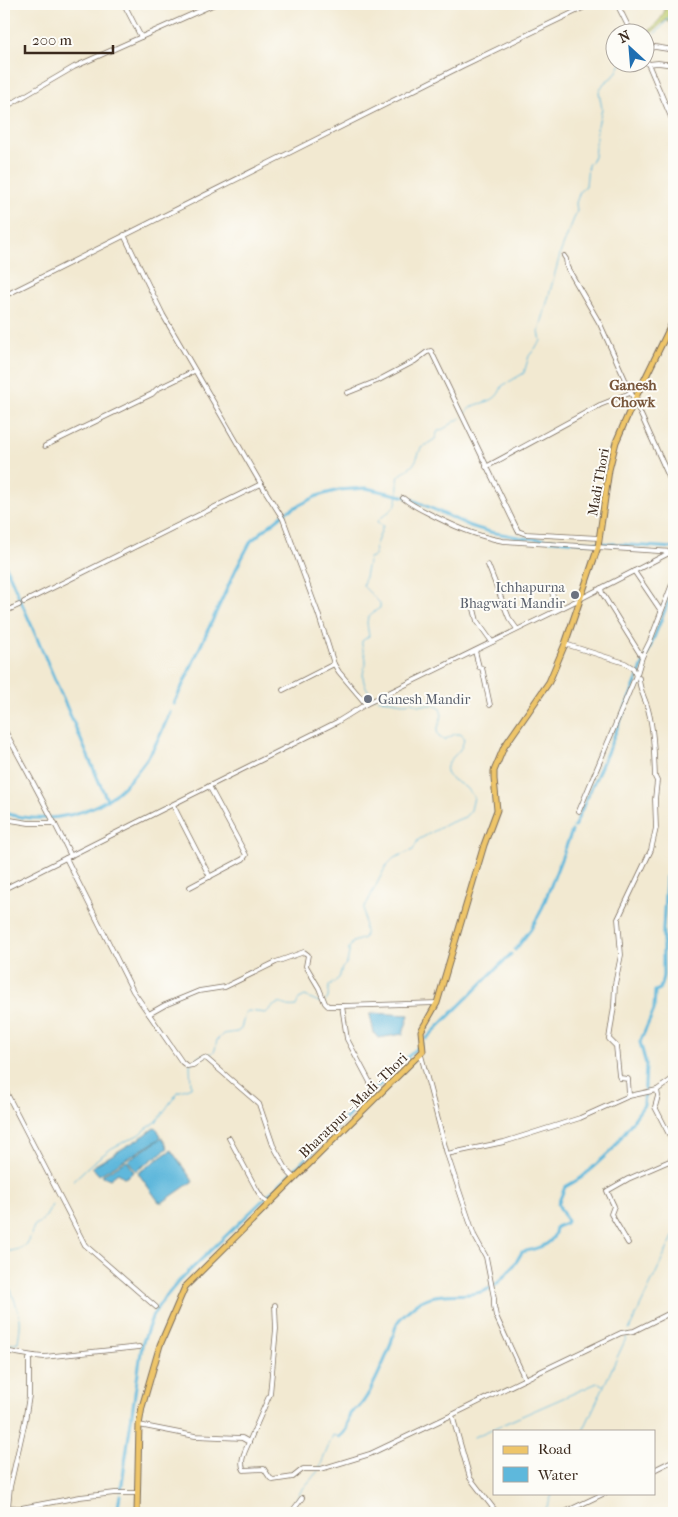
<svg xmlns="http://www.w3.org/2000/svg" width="678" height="1517" font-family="'IM FELL French Canon',serif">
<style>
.green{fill:#becc6e;stroke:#7c7b46}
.water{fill:#5eb8dc;stroke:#4c717d}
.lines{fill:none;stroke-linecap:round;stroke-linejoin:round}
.stream{stroke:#5eb8dc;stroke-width:1}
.canal{stroke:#5eb8dc;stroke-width:3}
.minor-casing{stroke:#7b6d5d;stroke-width:5.5}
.major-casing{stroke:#7b6d5d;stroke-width:7}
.minor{stroke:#fff;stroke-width:4}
.major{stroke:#eec569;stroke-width:5}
.worship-dot{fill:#6b7280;stroke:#fdfcf7;stroke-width:2}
.labels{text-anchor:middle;stroke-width:4;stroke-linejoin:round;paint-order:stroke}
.street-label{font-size:14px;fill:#3b2a1e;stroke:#fdfcf7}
.worship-label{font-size:14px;fill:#5b616d;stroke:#fdfcf7;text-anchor:end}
.neighbourhood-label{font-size:15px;font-weight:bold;fill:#77553a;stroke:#fdfcf7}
</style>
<rect width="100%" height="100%" fill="#fdfcf7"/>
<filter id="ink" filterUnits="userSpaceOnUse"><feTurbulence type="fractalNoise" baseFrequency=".02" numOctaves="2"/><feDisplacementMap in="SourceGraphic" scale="10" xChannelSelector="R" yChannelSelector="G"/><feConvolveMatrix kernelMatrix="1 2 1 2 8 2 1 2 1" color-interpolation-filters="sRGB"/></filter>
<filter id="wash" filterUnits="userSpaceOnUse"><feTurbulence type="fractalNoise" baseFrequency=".0096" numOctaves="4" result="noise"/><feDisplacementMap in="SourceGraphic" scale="20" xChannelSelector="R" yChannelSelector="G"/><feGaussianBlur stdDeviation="1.12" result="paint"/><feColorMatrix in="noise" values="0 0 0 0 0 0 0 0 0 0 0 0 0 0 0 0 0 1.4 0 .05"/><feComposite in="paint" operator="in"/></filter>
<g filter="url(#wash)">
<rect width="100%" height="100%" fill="#f2e9d1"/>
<polygon class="green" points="664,4 674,4 674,17 671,23 666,20 646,37 646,35 661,18 665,10 663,5"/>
<g class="water">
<polygon points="372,1013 409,1015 403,1034 378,1038 374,1033 370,1015"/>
<polygon points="154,1128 157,1129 161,1136 158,1140 99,1175 92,1167 145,1135"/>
<polygon points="162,1138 168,1148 136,1171 128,1160"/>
<polygon points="171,1150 193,1181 163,1202 159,1202 138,1173"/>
<polygon points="126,1161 128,1162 134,1172 125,1178 118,1173 110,1179 103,1176 102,1175"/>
</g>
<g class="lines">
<g class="stream">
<path d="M646,41C657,31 672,21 673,4"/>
<path d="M464,415C466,413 467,410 469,409C479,400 496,406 502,386L524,373L529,356L541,341L539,332L561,251L577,211L576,203L580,191L586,186L588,165L594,157L597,129L602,109L599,92L604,83L615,75L622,62"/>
<path d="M375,698C366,689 361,682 364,669C365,666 366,664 366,661C366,653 361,649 362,641L369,636C366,618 365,617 380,608V603L363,586L369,558L374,556L375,547L383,526L377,522C382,516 388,513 393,508C401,500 396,486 399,476L413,465L416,460L421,448L435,439L438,431C448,428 452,422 461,418"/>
<path d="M326,1001L328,998L329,986L339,978L342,968L347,963L349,953V948L353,942L364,938L365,935L364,909L386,866L394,858L413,850L418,840L447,824L465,817L471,810L474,797C471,794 469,791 466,788C461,783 446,779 446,771C447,756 464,754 464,737L460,734H455L444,740L439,737L437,731L442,715L440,708L433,705H418L412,702L403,703L379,699"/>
<path d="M74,1180L92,1163L112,1148L138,1135L157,1121L178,1092L191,1087L190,1064L200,1056L211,1054L215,1050L217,1040L223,1034L237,1032L241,1029L245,1013L248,1011L266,1013C283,995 280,1009 296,1006L299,999L305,996L319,1002H322"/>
<polyline points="629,1330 674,1235"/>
<path d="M4,1346L18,1342C19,1334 21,1326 20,1318C16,1299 0,1271 6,1252L19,1249L26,1245L29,1240L34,1226L45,1218L52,1205"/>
<polyline points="583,1431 628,1334"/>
<polyline points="474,1437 597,1383 603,1385"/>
<polyline points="320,1467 333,1435 339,1437"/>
<polyline points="289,1513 301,1491 318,1471"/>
<polyline points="544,1513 553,1493"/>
</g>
<g class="canal">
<polyline points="4,562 107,800"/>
<polyline points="174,704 235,571 251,541 286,512 317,496 339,490 366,488 407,497 470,526 490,532 524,538 674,548"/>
<path d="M4,813C38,823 77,819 108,799C124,789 139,770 150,754C158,742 164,726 170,712"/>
<polyline points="574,827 610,746 674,588"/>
<polyline points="515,950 531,929 541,911 572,831"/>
<polyline points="426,1039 511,954"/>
<polyline points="291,1173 422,1043"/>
<polyline points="265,1198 289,1175"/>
<path d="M494,1286C507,1275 515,1266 522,1252C538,1248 555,1246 556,1227L566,1223L567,1221L558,1204L565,1187L581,1178L612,1150L644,1105L646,1064L640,1042L654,1010L655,991L660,989L663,976V929L666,877L674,872"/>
<path d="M339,1437C350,1429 346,1423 350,1414C353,1409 355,1409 359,1407C363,1403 367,1396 370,1391C377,1377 384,1363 389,1349C392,1341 394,1331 397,1323C401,1316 410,1309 416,1304C438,1287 468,1301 490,1288"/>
<polyline points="121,1490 142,1345 152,1317 159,1305 178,1282 263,1200"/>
<polyline points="117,1513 120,1495"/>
</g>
</g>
</g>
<g filter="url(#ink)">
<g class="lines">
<g class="minor-casing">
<g id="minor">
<polyline points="124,4 141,37"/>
<polyline points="617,4 631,32"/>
<polyline points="646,49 655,47 674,50"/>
<polyline points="646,59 674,124"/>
<polyline points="648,64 658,63 674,65"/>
<polyline points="4,108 74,67 215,4"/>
<polyline points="564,256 566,259 567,267 600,324 674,488"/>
<polyline points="4,296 462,66 591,4"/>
<polyline points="347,393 377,381 415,361 427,352 431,351 518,531 526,534 599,538"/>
<polyline points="45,446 152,394 157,389 194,371"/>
<polyline points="486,467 600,405 630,393"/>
<polyline points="261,484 283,519 318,613 334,664 339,672 366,704"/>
<path d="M403,498C410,504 418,508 426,512C451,525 475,536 503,541L674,552"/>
<polyline points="488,565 509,618 517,629"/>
<polyline points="634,571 661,611"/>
<polyline points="601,588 602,593 642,657 637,674"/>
<polyline points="552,592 556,610"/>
<polyline points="24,602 261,484 163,315 124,235"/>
<polyline points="474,609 477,621 492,642"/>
<polyline points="4,612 19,605"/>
<polyline points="565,644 625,663 633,668 636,676"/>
<polyline points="475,651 479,667 482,668 483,672 490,705"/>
<polyline points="642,657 650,641 674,579"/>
<path d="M639,678C639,689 645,698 648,709C654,731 654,754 655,777L657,781L655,799L656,828L651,850L618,919L621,955L615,984L614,1006L609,1039L616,1046L619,1076L620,1078L628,1079L629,1096L657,1090L658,1096L655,1107L674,1144"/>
<polyline points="283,690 334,664"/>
<path d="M4,729C27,771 50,813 71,856"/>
<polyline points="173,805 210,877"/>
<polyline points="579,811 637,673"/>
<polyline points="4,819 29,823 55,823"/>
<polyline points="66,858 133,991 182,1062 187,1066 193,1065 204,1058 207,1059 259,1104 273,1145 288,1172 294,1178"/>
<polyline points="190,887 243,859 246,855 209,786"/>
<polyline points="4,889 337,722 366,704 580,599 671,552"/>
<polyline points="149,1014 165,1005 199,991 225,987 276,962 304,952 308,955 306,966 319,988 325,1003 328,1006 342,1006"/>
<polyline points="421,1055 447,1154 474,1235 486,1257 494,1298 494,1306 496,1316 525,1379 621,1333 634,1331 674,1311"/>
<polyline points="4,1088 85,1245 156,1307"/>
<polyline points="373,1088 347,1039 342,1006 437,1003"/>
<polyline points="657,1090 674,1078"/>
<polyline points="229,1138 257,1190 262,1198 269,1203"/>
<polyline points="447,1154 504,1142 580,1118 629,1096"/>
<polyline points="628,1243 611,1214 614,1206 607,1191 628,1179 674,1159"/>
<polyline points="4,1351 34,1356"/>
<path d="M139,1425L195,1436L242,1438L249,1442C245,1451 239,1462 244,1470L264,1469L270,1478L273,1480L293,1477L303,1469H321L370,1454L452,1415"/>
<polyline points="249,1442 270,1394 276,1329 275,1305"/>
<polyline points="654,1470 674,1460"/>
<polyline points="4,1507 21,1508 80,1497 115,1493 137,1493"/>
<polyline points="8,1507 10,1487 25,1421 29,1396 29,1359 34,1356 44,1357 139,1347"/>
<polyline points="294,1513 294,1509 302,1498"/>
<polyline points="497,1513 470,1478 452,1415 525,1379"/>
<polyline points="563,1513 605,1493"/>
</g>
</g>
<g class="major-casing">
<polyline id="major" points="137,1513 139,1425 142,1407 160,1345 185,1287 423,1051 421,1031 437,1003 484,845 497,810 494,779 494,771 504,747 549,682 565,644 598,547 609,470 616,442 634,401 674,319"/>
</g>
<use href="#minor" class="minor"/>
<use href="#major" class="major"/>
</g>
</g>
<g class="worship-dot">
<circle cx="575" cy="595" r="5"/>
<circle cx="368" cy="699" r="5"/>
</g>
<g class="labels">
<g class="street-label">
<text transform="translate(598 482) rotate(-80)" y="5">Madi Thori</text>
<text transform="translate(353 1105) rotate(-44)" y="5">Bharatpur - Madi -Thori</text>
</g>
<g class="worship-label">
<text x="565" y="592">Ichhapurna<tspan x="565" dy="16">Bhagwati Mandir</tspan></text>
<text x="378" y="704" text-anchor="start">Ganesh Mandir</text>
</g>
<g class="neighbourhood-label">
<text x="633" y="390">Ganesh<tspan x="633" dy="17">Chowk</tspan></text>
</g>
</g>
<rect width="678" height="1517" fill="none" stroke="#fdfcf7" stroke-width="20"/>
<rect x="493" y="1430" width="162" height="65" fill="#fdfcf7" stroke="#afa8a0"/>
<rect x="503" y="1446" width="25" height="8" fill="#eec569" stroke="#afa8a0"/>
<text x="538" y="1454" font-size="15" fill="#3b2a1e">Road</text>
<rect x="503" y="1467" width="25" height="15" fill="#5eb8dc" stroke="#afa8a0"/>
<text x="538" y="1480" font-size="15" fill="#3b2a1e">Water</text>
<g transform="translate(630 48) rotate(334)"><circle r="24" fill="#fdfcf7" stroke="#afa8a0"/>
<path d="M0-4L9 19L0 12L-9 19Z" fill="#1f6fb2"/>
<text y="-8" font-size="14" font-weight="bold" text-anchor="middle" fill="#3b2a1e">N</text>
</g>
<path d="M25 45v8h88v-8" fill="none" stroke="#3b2a1e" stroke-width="2.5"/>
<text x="32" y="45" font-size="15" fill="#3b2a1e" stroke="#fdfcf7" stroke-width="4" paint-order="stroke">200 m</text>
</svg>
